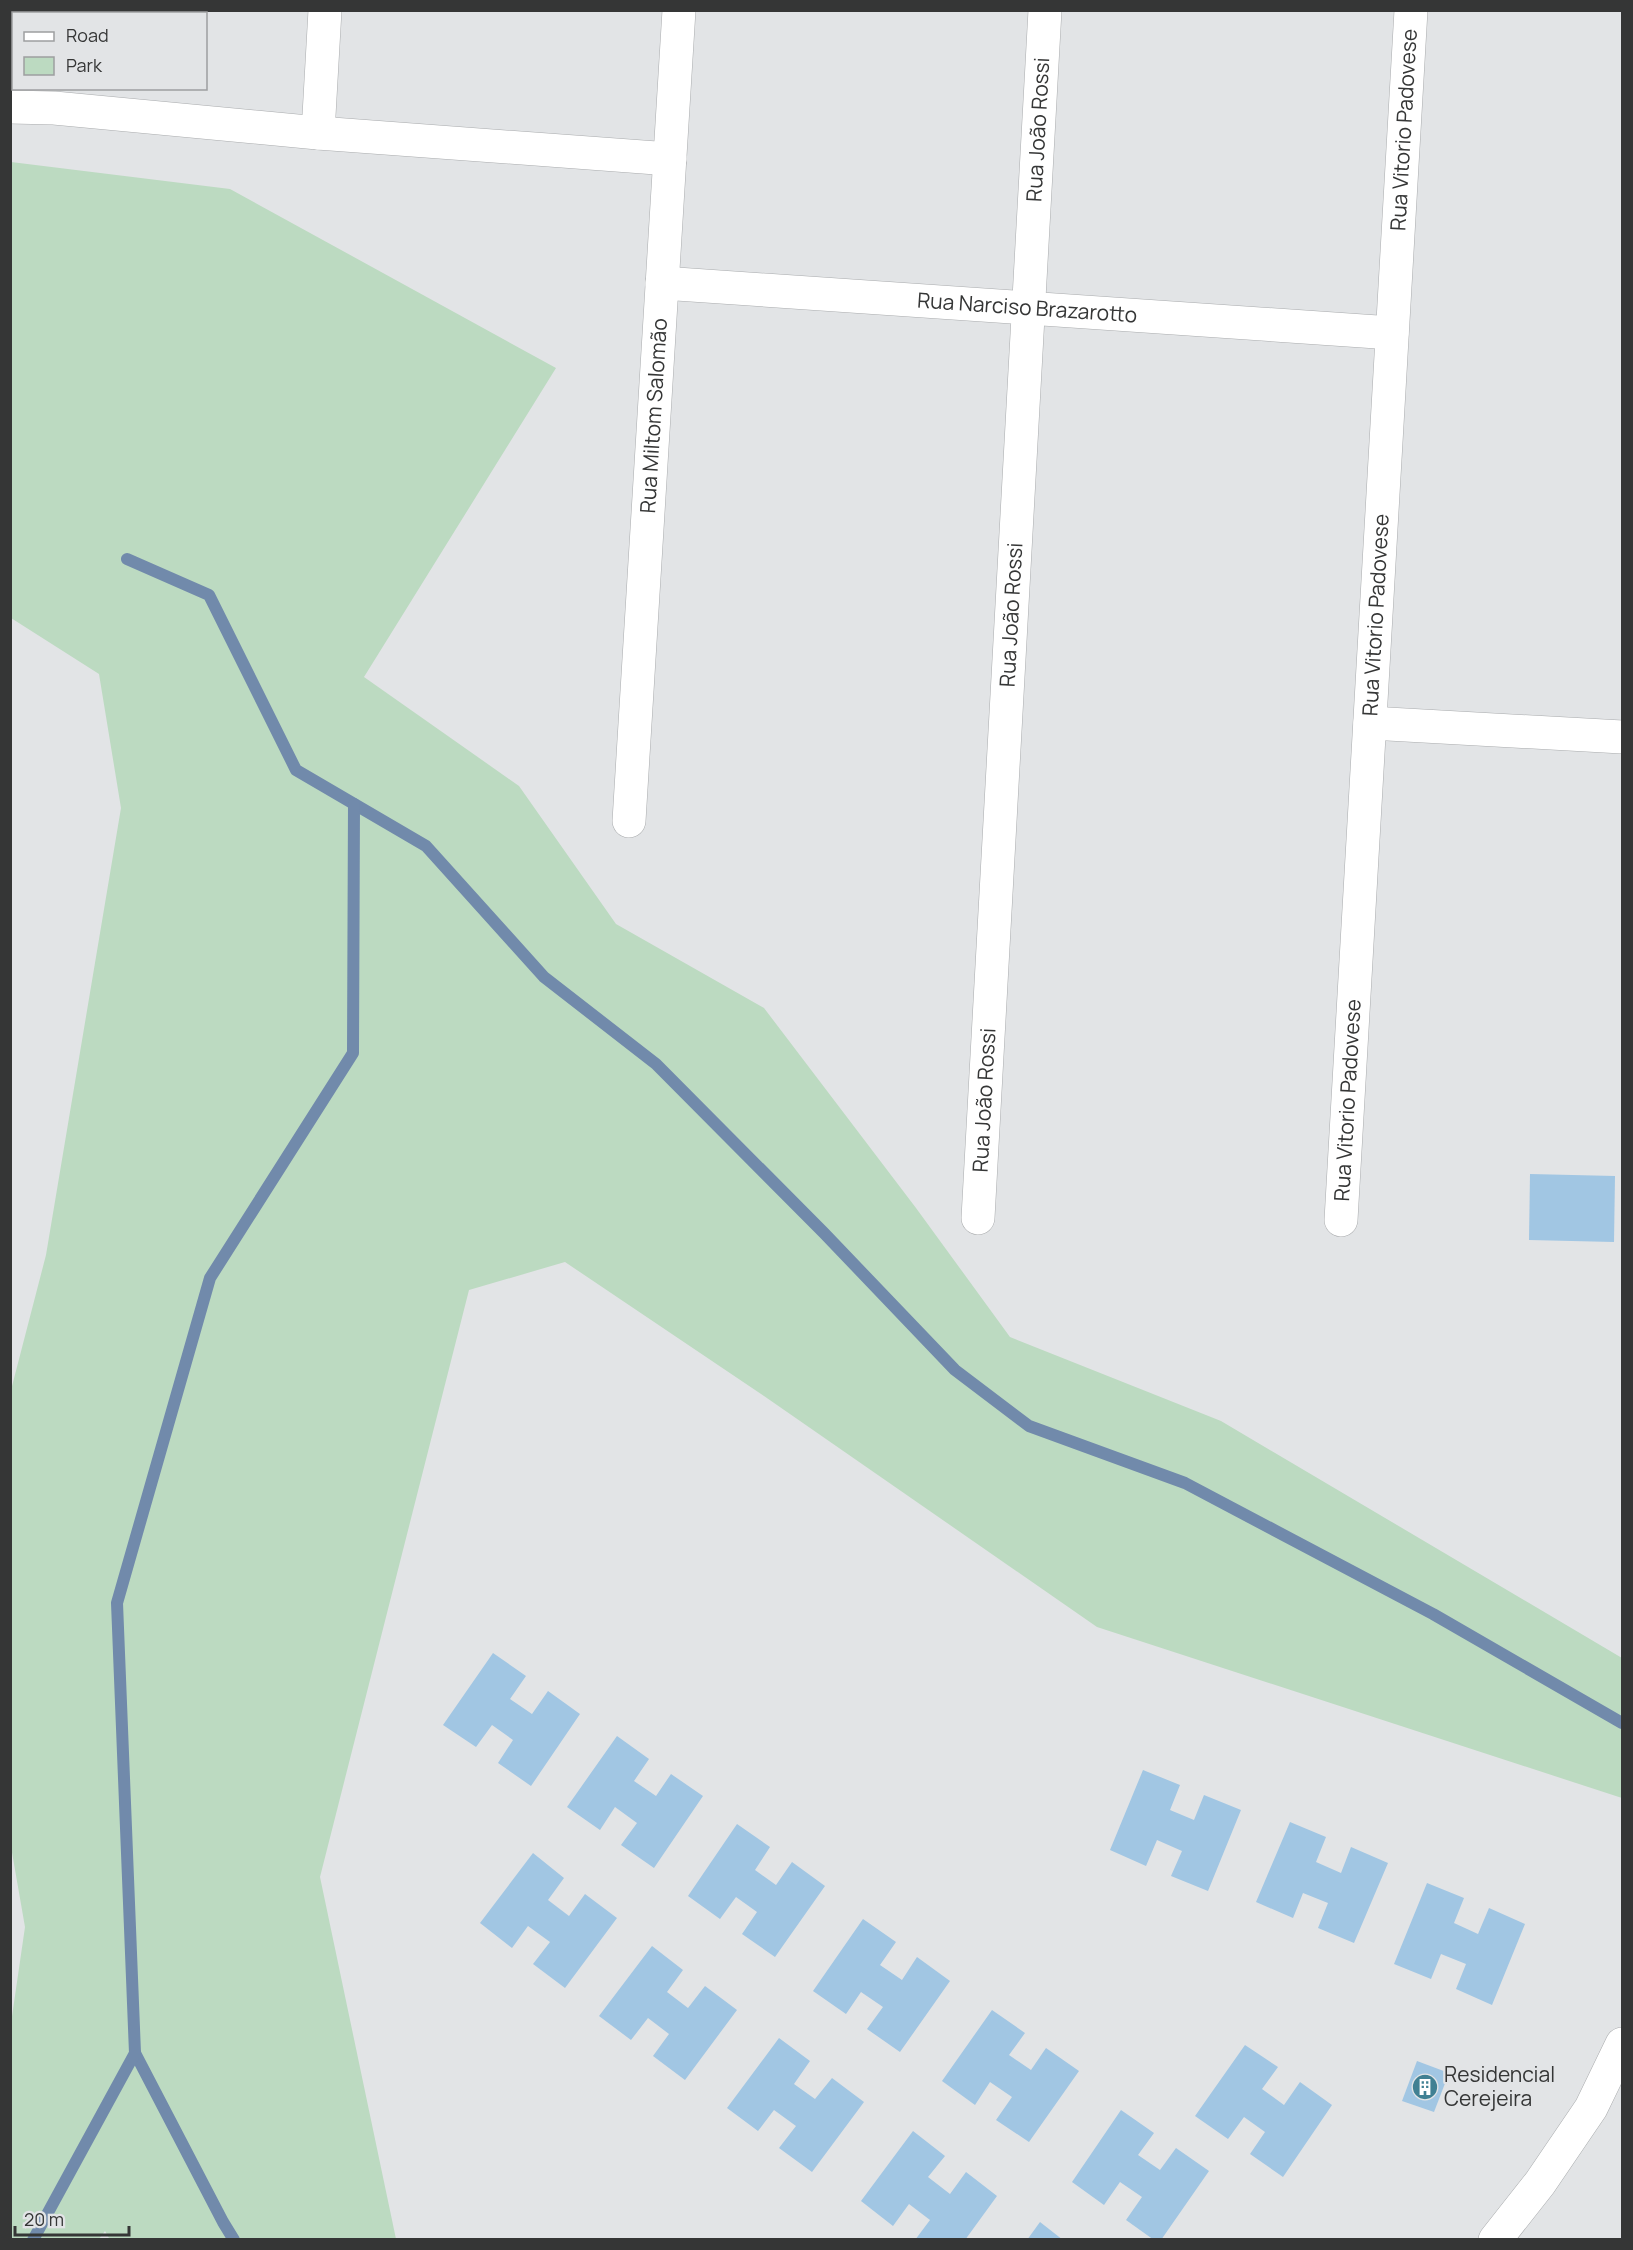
<svg xmlns="http://www.w3.org/2000/svg" width="1633" height="2250" font-family="Manrope,sans-serif">
<style>
.green{fill:#bcdac1}
.lines{fill:none;stroke-linecap:round;stroke-linejoin:round}
.stream{stroke:#718aab;stroke-width:12}
.building{fill:#a1c6e3}
.minor-casing{stroke:#a9abad;stroke-width:34}
.minor{stroke:#fff;stroke-width:33}
.labels{text-anchor:middle;stroke-width:4.5;stroke-linejoin:round;paint-order:stroke}
.street-label{font-size:21px;fill:#353636;stroke:#e2e4e6}
.poi-label{font-size:21px;fill:#353636;stroke:#e2e4e6;text-anchor:start}
</style>
<rect width="100%" height="100%" fill="#e2e4e6"/>
<polygon class="green" points="11,162 230,189 556,368 364,677 519,786 616,924 764,1008 916,1208 1010,1337 1221,1421 1622,1658 1622,1798 1097,1627 764,1396 565,1262 469,1290 320,1877 396,2239 110,2240 105,2231 99,2239 11,2239 10,2030 25,1927 10,1841 11,1390 46,1255 121,808 99,674 11,618"/>
<g class="lines">
<g class="stream">
<polyline points="127,559 209,595 296,770 426,846 544,977 656,1064 824,1233 955,1370 1029,1426 1185,1483 1433,1614 1622,1723"/>
<polyline points="135,2053 223,2222 234,2240"/>
<polyline points="33,2240 135,2053 117,1603 210,1278 353,1053 354,804"/>
</g>
</g>
<g class="building">
<polygon points="1530,1174 1615,1176 1614,1242 1529,1240"/>
<polygon points="493,1653 526,1676 510,1699 532,1714 548,1691 580,1714 531,1786 498,1763 513,1740 492,1725 476,1747 443,1725"/>
<polygon points="617,1736 649,1759 634,1781 656,1796 671,1774 703,1796 654,1868 621,1845 637,1823 615,1807 600,1830 567,1807"/>
<polygon points="1143,1770 1180,1785 1170,1810 1194,1820 1204,1795 1241,1810 1208,1891 1171,1876 1182,1851 1157,1840 1146,1866 1110,1850"/>
<polygon points="1290,1822 1326,1837 1316,1862 1341,1873 1351,1847 1388,1863 1354,1943 1318,1928 1328,1903 1303,1893 1293,1918 1256,1902"/>
<polygon points="737,1824 770,1847 755,1870 776,1885 792,1862 825,1886 775,1957 742,1934 757,1912 736,1897 720,1919 688,1896"/>
<polygon points="533,1853 564,1878 548,1900 569,1916 585,1894 617,1918 565,1988 533,1964 550,1942 528,1926 512,1948 480,1923"/>
<polygon points="1427,1883 1464,1898 1454,1923 1478,1934 1489,1908 1525,1924 1492,2005 1456,1989 1466,1964 1441,1954 1431,1979 1394,1964"/>
<polygon points="863,1919 896,1942 880,1965 902,1980 917,1957 950,1981 900,2052 867,2029 883,2007 861,1992 846,2014 813,1991"/>
<polygon points="652,1946 683,1970 667,1992 688,2008 705,1986 737,2010 685,2080 653,2056 669,2034 648,2018 631,2040 599,2016"/>
<polygon points="992,2010 1025,2033 1009,2055 1031,2070 1046,2048 1079,2071 1029,2142 996,2120 1012,2097 990,2082 975,2105 942,2081"/>
<polygon points="779,2038 810,2061 794,2084 815,2099 832,2078 864,2102 812,2172 779,2148 796,2126 774,2110 758,2131 727,2108"/>
<polygon points="1245,2045 1278,2067 1262,2089 1284,2105 1300,2082 1332,2105 1283,2177 1250,2154 1265,2132 1244,2117 1228,2139 1195,2116"/>
<polygon points="1417,2061 1449,2073 1434,2112 1402,2101"/>
<polygon points="1121,2110 1154,2133 1138,2155 1160,2170 1176,2148 1209,2171 1161,2240 1154,2240 1126,2220 1142,2197 1120,2182 1104,2205 1072,2182"/>
<polygon points="913,2131 945,2156 928,2177 950,2194 966,2172 997,2196 965,2240 915,2240 930,2220 909,2204 893,2226 861,2201"/>
<polygon points="1040,2222 1063,2240 1027,2240"/>
</g>
<g class="lines">
<g class="minor-casing">
<g id="minor">
<polyline points="10,107 54,108 318,133 670,159"/>
<polyline points="318,133 325,10"/>
<path id="s1" d="M662,283L1392,333"/>
<polyline points="1370,723 1622,737"/>
<path id="s2" d="M629,821L679,10"/>
<path id="s3" d="M978,1218L1045,10"/>
<path id="s4" d="M1341,1220L1411,10"/>
<polyline points="1495,2240 1540,2183 1591,2108 1622,2044"/>
</g>
</g>
<use href="#minor" class="minor"/>
</g>
<defs>
<g id="building-disc" transform="scale(1.35)"><circle r="9.5" fill="#408093" stroke="#e2e4e6"/><path d="M-4-6H4V6H1V3H-1V6H-4ZM-2.5-4.3h1.7v1.8h-1.7ZM.8-4.3h1.7v1.8H.8ZM-2.5-1h1.7V.8h-1.7ZM.8-1h1.7V.8H.8Z" fill="#fff"/></g>
</defs>
<g fill-rule="evenodd">
<use href="#building-disc" x="1425" y="2087"/>
</g>
<g class="labels">
<g class="street-label">
<text dy="7" stroke="none"><textPath href="#s3" startOffset="1090">Rua João Rossi</textPath></text>
<text dy="7" stroke="none"><textPath href="#s4" startOffset="1092">Rua Vitorio Padovese</textPath></text>
<text dy="7" stroke="none"><textPath href="#s1" startOffset="366">Rua Narciso Brazarotto</textPath></text>
<text dy="7" stroke="none"><textPath href="#s2" startOffset="406">Rua Miltom Salomão</textPath></text>
<text dy="7" stroke="none"><textPath href="#s3" startOffset="604">Rua João Rossi</textPath></text>
<text dy="7" stroke="none"><textPath href="#s4" startOffset="606">Rua Vitorio Padovese</textPath></text>
<text dy="7" stroke="none"><textPath href="#s3" startOffset="118">Rua João Rossi</textPath></text>
<text dy="7" stroke="none"><textPath href="#s4" startOffset="120">Rua Vitorio Padovese</textPath></text>
</g>
<g class="poi-label">
<text x="1444" y="2082">Residencial<tspan x="1444" dy="24">Cerejeira</tspan></text>
</g>
</g>
<rect width="1633" height="2250" fill="none" stroke="#353636" stroke-width="24"/>
<rect x="12" y="12" width="195" height="78" fill="#e2e4e6" stroke="#9d9ea0" stroke-width="1.5"/>
<rect x="24" y="32" width="30" height="9" fill="#ffffff" stroke="#9d9ea0" stroke-width="1.5"/>
<text x="66" y="42" font-size="18" fill="#353636">Road</text>
<rect x="24" y="57" width="30" height="18" fill="#bcdac1" stroke="#9d9ea0" stroke-width="1.5"/>
<text x="66" y="72" font-size="18" fill="#353636">Park</text>
<path d="M15 2226v9h114v-9" fill="none" stroke="#353636" stroke-width="3"/>
<text x="24" y="2226" font-size="18" fill="#353636" stroke="#e2e4e6" stroke-width="4.5" paint-order="stroke">20 m</text>
</svg>
